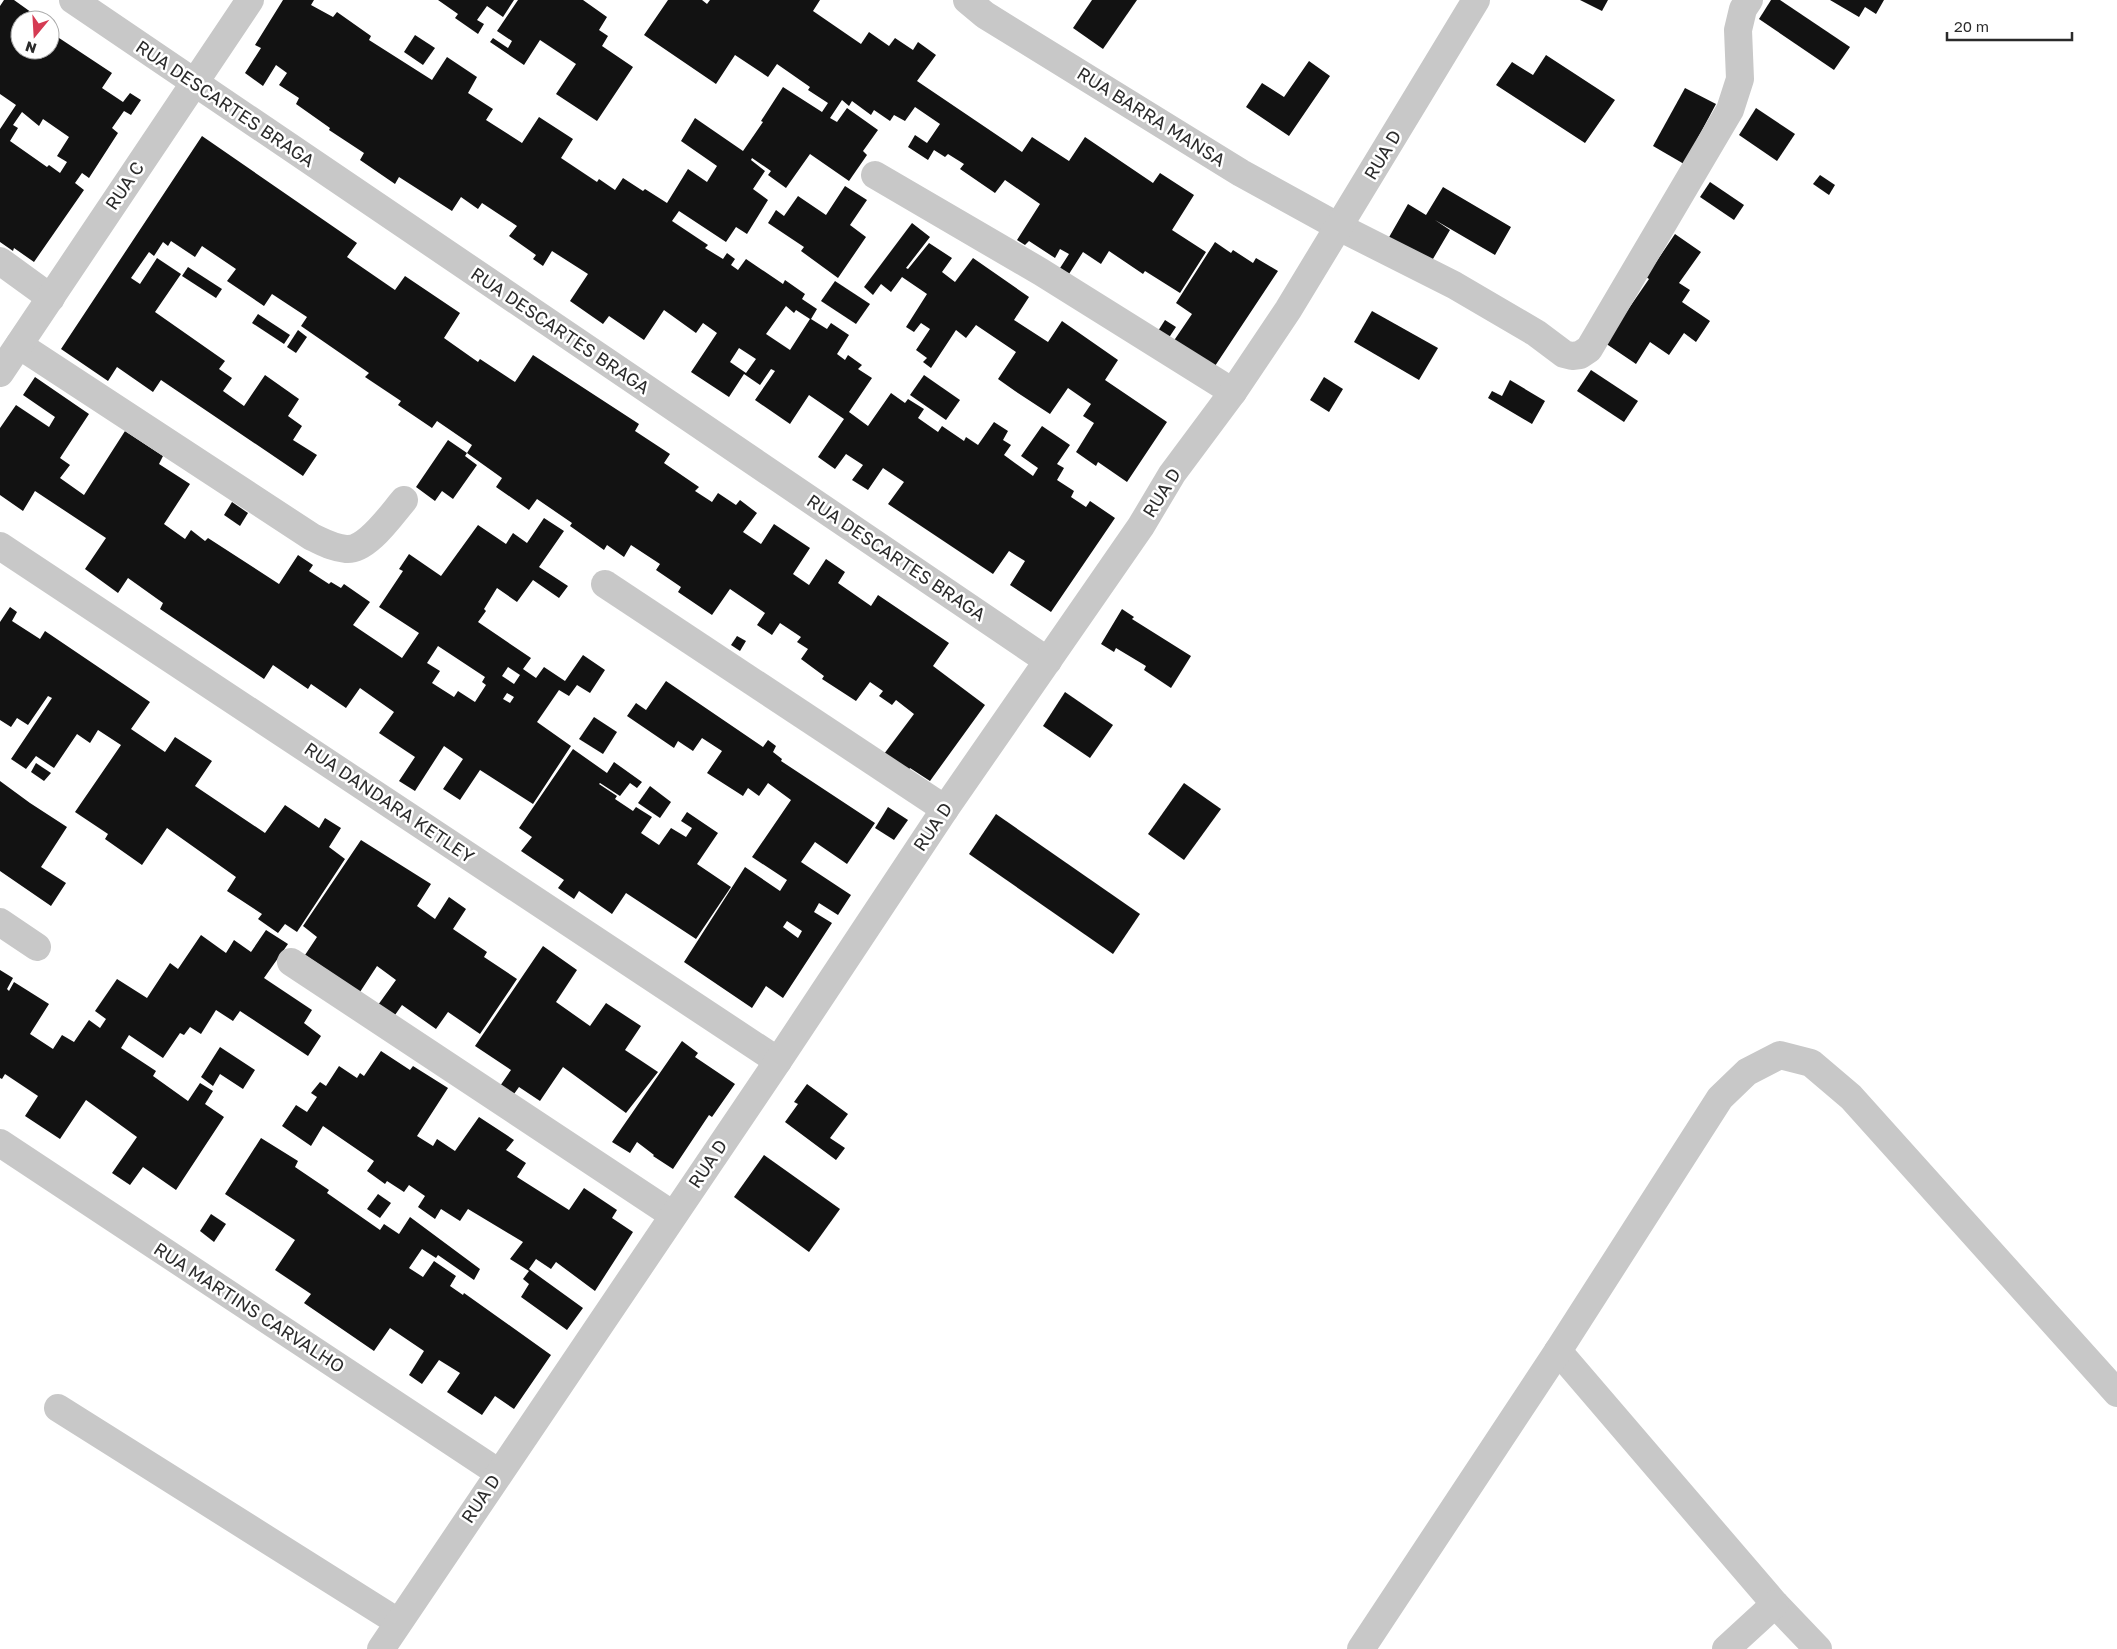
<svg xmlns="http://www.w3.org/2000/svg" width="2117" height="1649" font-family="'Golos Text',sans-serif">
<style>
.building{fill:#121212;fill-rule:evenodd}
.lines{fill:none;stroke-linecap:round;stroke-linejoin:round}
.minor{stroke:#c8c8c8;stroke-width:28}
.labels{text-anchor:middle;stroke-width:5;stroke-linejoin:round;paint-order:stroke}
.street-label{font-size:18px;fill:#2b2b2b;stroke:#fff}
</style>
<rect width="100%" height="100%" fill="#fff"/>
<g class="building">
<path d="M4,0H14L35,15L32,20H20V50H50V32L112,73L102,88L123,102L130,93L141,100L131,115L124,111L112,128L118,133L89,178L82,173L75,183L84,190L34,262L14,248L13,251L0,242V129L16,105L0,94V6ZM22,112L39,126L43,119L69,137L57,156L67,162L60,173L49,165L47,167L10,141L18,128L13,125Z"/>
<path d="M283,0H314L311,5L333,17L337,12L371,36L369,40L432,80L447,57L477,77L468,93L493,109L486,120L522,143L539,117L573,139L561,158L597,182L599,179L615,190L623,178L643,191L645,189L667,203L688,169L707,182L717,166L681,141L695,118L743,151L763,122L761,121L783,87L822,112L828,103L808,90L810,87L777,64L768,77L735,55L716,84L644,35L668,0H702L707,4L710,0H820L813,11L861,44L869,32L889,46L895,38L913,50L918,42L936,55L917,81L1022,152L1032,137L1069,161L1085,137L1153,183L1160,173L1194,195L1172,230L1206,252L1180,293L1145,271L1143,274L1109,251L1101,264L1083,252L1069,274L1060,268L1069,254L1060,249L1055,258L1029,241L1025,245L1017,240L1040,204L1005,180L995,193L960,169L964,164L948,154L945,157L934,150L928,160L908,147L915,135L927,143L940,124L915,107L905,121L894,115L890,121L874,110L871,115L852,101L849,106L842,100L830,118L837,122L847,108L878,130L863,151L867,155L849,181L810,154L786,188L768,175L771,171L752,158L751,160L765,171L753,189L768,200L747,234L736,227L726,242L679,211L672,221L708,245L705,248L723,259L727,253L735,259L731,265L738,270L746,259L783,284L785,280L805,294L802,299L817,309L811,319L827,329L831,323L849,335L837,354L845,360L848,355L862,365L858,369L872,378L849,412L868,426L891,393L905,403L908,399L924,409L918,418L938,432L942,426L964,441L966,437L978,445L994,422L1008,431L1003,440L1011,445L1004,455L1033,476L1038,468L1021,456L1042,426L1070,445L1057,464L1064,468L1057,480L1074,491L1071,497L1086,507L1090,501L1115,518L1051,612L1010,585L1025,561L1009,551L993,574L888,504L904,482L883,468L868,490L852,480L863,465L846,454L835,469L818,457L844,419L809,395L790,424L755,400L775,371L771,369L760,385L744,374L729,397L691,372L717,333L703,323L696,333L664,310L644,340L609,316L603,324L570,301L588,274L552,251L543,266L533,259L536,255L509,236L517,226L482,203L478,209L461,197L452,211L399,177L395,184L360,160L364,153L329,130L330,128L296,104L299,98L279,85L287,73L276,65L263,86L245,73L261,48L255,45ZM786,306L794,313L796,310L810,319L790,350L766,334ZM739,348L756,359L746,373L730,362Z"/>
<polygon points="438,0 514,0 503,17 487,6 477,20 484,24 478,34 455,18 458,14"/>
<polygon points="518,0 583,0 607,17 599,30 608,36 602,46 633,67 597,121 556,94 576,64 540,40 524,65 490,42 493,38 508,48 512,41 497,31"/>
<polygon points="1092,0 1137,0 1103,49 1073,28"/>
<polygon points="1580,0 1608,0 1602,11"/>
<polygon points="1771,0 1780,0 1850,47 1834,70 1759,19"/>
<polygon points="1830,0 1884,0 1876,14 1865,7 1859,17"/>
<polygon points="415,35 435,48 423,65 404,52"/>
<polygon points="1546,55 1615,100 1585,143 1496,85 1512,62 1533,75"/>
<polygon points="1309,61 1330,76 1289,136 1246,107 1262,83 1284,97"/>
<polygon points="1685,88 1716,104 1684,164 1653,146"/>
<polygon points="1756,108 1795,134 1777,161 1739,135"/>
<polygon points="202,136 357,243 347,257 395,290 405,276 460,313 444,338 478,362 480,359 515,382 533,355 639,424 635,431 670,454 664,463 699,487 695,491 712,502 718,493 736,505 740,500 757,513 743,532 761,544 774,524 810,548 793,574 809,585 826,559 845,572 838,583 871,606 878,595 949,643 933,666 985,705 930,781 910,768 908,771 884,754 914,714 896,700 892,705 879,696 883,691 870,682 856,701 822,679 824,676 801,659 808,649 797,642 801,637 780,623 772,635 757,625 765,613 730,589 712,615 678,592 681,587 656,570 660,564 631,545 624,557 607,545 604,550 570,526 572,523 537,499 529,510 496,487 502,478 467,453 465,456 477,465 453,499 442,491 435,501 416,487 448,440 467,453 472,445 437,421 432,428 398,405 401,401 365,377 369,373 301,326 307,317 272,294 264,306 227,281 236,269 202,246 195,257 171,241 168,246 163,242 154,256 149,252 131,278 140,284 157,258 181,274 155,312 225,361 219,369 232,378 223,391 244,406 265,375 299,399 288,416 302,426 293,440 317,455 303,476 161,380 153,392 117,367 108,381 61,349"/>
<polygon points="1820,175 1835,185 1829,195 1813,184"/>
<polygon points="1710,182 1744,205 1734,220 1700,197"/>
<polygon points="845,186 867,200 850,225 866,237 838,278 801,251 804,247 768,223 776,210 784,216 798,196 826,215"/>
<polygon points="1443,187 1511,227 1495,255 1435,220 1450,230 1430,264 1388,239 1408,204 1426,215"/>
<polygon points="912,223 930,237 906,268 908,269 929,243 952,258 942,272 955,282 973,258 1029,297 1014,320 1048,342 1062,321 1118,360 1105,380 1167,422 1127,482 1098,462 1096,466 1076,452 1094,423 1083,416 1091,404 1068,388 1050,414 1015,391 998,379 1016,352 976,325 966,338 956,330 931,368 923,362 927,358 916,350 930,329 921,323 914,332 906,327 927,294 902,277 891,292 881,284 873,295 864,287"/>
<polygon points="1675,234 1701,252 1679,283 1690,290 1682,302 1710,321 1696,342 1684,333 1669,355 1650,342 1636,364 1605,343 1649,279 1646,277"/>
<polygon points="1215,242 1231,253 1233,250 1253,263 1256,258 1278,271 1213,369 1173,342 1192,314 1176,303"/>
<polygon points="188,267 222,289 216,298 182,276"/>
<polygon points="835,281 870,304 856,324 821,301"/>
<polygon points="1372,311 1438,348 1419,380 1354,342"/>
<polygon points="258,314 290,335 284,344 252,323"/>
<polygon points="1165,320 1176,327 1168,339 1158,331"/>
<polygon points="298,330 307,337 296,353 287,347"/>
<polygon points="1591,370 1638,401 1624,422 1577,391"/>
<polygon points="924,375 960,400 946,420 910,395"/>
<path d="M35,377L89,414L60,458L70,465L60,478L84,495L125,431L163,456L159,464L190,484L164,524L185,539L191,530L205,541L208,538L279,584L298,555L313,565L309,571L329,584L331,582L341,588L344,584L370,602L353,625L402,658L419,633L379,607L403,571L399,569L409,554L441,576L478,525L506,544L513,533L527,543L544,518L564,531L539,567L568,586L559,598L533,580L517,602L497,588L484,609L486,611L478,622L531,658L523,669L536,678L544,667L565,681L583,655L605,670L590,693L577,685L569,696L559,690L537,722L571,746L533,804L480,770L460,800L443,789L463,759L444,746L415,791L399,781L415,757L379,733L394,712L360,688L346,708L311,684L308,689L273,665L264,679L160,609L163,603L128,578L118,593L85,569L106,538L35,491L23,511L0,495V428L16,405L49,427L55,417L23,395ZM438,646L485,677L482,682L486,685L475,702L458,691L454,697L432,683L440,671L427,663ZM508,667L520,675L514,684L502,676ZM507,693L514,697L510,703L503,699Z"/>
<polygon points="1324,377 1343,389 1329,412 1310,400"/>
<polygon points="1510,380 1545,401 1532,424 1488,398 1492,391 1502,396"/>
<polygon points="232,502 248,513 240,526 224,515"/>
<polygon points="10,607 17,612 12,621 40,639 45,631 150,702 131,729 165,752 175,737 212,761 195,786 265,833 285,805 319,828 325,818 341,828 329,847 345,859 297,932 285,924 278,933 258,919 262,914 227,891 236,877 167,828 142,865 105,839 108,834 75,812 121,745 98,730 90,743 77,734 54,768 36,756 26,769 11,759 52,698 48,696 28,725 17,718 11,727 0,720 0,622"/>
<polygon points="1122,609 1134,617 1132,619 1191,656 1171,688 1144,670 1146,666 1116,648 1114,652 1101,644"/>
<polygon points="737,636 746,641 740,651 731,645"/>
<path d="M666,681L763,747L768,740L776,746L773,752L782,759L781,761L875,823L847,864L815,842L801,862L851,895L838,915L819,903L814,912L832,923L783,998L766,986L752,1008L684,962L745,867L780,891L787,880L752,857L791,800L768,783L759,796L748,788L743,796L707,773L722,751L702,738L693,751L678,741L674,748L627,716L636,703L646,710ZM787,921L802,931L798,938L783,927Z"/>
<polygon points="1065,692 1113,725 1090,758 1043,726"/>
<polygon points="594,717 617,732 603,754 579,739"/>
<polygon points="573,749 607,773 614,762 642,782 637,788 630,783 620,796 600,783 599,784 617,796 615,799 633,811 636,807 652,817 641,833 659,845 671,828 686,837 692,828 681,821 687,812 718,833 697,864 731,887 696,939 626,893 612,914 579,891 574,899 558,888 564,880 521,851 532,837 519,828"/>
<polygon points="36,763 51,773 44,781 31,772"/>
<polygon points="0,781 30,803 67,827 41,867 66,883 51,906 0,871"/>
<polygon points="1184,783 1221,809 1184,860 1148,834"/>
<polygon points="650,786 671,802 660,818 638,803"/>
<polygon points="888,807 908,820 894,840 875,828"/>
<polygon points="996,814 1140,914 1113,954 969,854"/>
<polygon points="361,840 431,884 417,906 435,919 449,897 466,909 453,929 487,952 484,957 517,979 480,1034 448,1012 436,1029 402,1005 395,1015 378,1005 396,980 377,966 360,992 305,955 317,937 303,926"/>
<polygon points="266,930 288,944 264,978 312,1010 304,1023 321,1036 308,1056 240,1011 233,1021 216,1010 201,1034 190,1027 184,1035 180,1033 163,1058 129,1035 121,1048 156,1071 153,1076 188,1101 200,1083 213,1091 205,1104 224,1117 176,1190 143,1167 130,1185 112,1173 137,1137 86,1100 60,1139 25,1116 38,1096 5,1074 2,1079 0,1078 0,970 13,978 7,989 9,991 14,982 49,1004 30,1034 53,1049 62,1035 74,1042 89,1020 100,1028 106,1019 95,1011 117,979 147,998 170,963 178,969 201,935 226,953 234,940 251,952"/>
<polygon points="543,946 577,970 556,1002 590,1026 606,1003 641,1026 625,1050 658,1072 626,1113 563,1067 540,1101 519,1087 514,1094 500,1086 511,1070 475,1046"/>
<polygon points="682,1041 698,1053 695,1057 735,1084 712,1117 709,1115 673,1169 653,1156 654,1155 637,1142 630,1153 612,1142"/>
<polygon points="220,1047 255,1070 243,1089 220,1074 213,1086 201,1077"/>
<polygon points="381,1051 410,1070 413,1066 448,1088 417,1136 433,1146 437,1139 455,1151 479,1117 514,1140 506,1150 526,1163 517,1177 569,1210 584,1188 617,1210 612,1218 633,1232 595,1291 556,1262 551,1269 536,1259 529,1269 583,1308 567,1330 521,1297 529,1284 523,1279 529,1271 510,1259 523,1242 468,1209 460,1221 441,1209 435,1219 418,1207 425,1196 409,1185 404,1192 387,1181 385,1184 367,1171 374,1161 323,1126 311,1146 282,1126 296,1105 307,1112 317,1097 311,1093 320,1082 326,1086 339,1066 357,1078 360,1073 364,1076"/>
<polygon points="807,1084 848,1114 830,1138 845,1148 836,1160 785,1122 798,1104 794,1102"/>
<polygon points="261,1138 298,1161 295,1167 329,1190 327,1193 380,1230 384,1224 399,1234 410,1217 480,1269 474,1280 438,1255 436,1258 422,1249 409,1268 423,1277 434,1261 456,1276 450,1286 463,1295 464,1293 551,1355 514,1409 495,1396 482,1415 447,1392 460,1373 439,1360 422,1384 409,1375 424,1351 390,1328 374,1351 304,1303 311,1294 275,1270 295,1240 225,1194"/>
<polygon points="764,1155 840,1209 809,1252 734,1197"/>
<polygon points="378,1194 391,1203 380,1218 367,1209"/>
<polygon points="211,1214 226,1224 214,1242 200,1231"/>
</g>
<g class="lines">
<g class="minor">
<polyline points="73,0 1048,661"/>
<polyline points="967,0 985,15 1241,173 1339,227 1454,285 1536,333 1564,354 1572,356 1580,355 1589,349 1730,110 1740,79 1738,30 1743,9 1749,0"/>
<polyline points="875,175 1041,272 1233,392"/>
<polyline points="0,261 51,298"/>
<path d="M19,345L312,537C323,542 333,548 346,549C367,551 391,515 404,500"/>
<polyline points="0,373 250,0"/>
<polyline points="0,546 778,1061"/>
<polyline points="605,584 945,809"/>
<polyline points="0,922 37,947"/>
<polyline points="291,962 673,1215"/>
<polyline points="0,1143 499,1473"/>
<polyline points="1558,1351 1775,1604 1818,1649"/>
<polyline points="58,1408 398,1622"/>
<polyline points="381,1649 778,1061 945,809 1141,526 1172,474 1233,392 1288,310 1476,0"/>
<polyline points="1361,1649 1558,1351 1720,1098 1747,1072 1780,1055 1811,1063 1851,1097 2117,1393"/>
<polyline points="1726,1649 1775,1604"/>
</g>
</g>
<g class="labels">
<g class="street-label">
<text transform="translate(225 104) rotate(34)" y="6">RUA DESCARTES BRAGA</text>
<text transform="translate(1151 117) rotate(32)" y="6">RUA BARRA MANSA</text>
<text transform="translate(1383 155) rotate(-59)" y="6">RUA D</text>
<text transform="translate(125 186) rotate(-56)" y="6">RUA C</text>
<text transform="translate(560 331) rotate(34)" y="6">RUA DESCARTES BRAGA</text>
<text transform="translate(1162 493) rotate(-58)" y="6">RUA D</text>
<text transform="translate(896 558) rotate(34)" y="6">RUA DESCARTES BRAGA</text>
<text transform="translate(389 803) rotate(34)" y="6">RUA DANDARA KETLEY</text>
<text transform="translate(933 827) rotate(-56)" y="6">RUA D</text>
<text transform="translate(708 1164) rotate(-56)" y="6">RUA D</text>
<text transform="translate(249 1308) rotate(33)" y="6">RUA MARTINS CARVALHO</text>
<text transform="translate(481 1499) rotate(-56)" y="6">RUA D</text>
</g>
</g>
<g transform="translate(35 35) rotate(198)"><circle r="24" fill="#ffffff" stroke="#aaaaaa"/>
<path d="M0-4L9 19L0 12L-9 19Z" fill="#d53b53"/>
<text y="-8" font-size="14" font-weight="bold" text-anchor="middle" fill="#2b2b2b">N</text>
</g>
<path d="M1947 32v8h125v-8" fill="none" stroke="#2b2b2b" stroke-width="2.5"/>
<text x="1954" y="32" font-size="15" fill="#2b2b2b" stroke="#ffffff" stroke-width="4" paint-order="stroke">20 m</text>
</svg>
